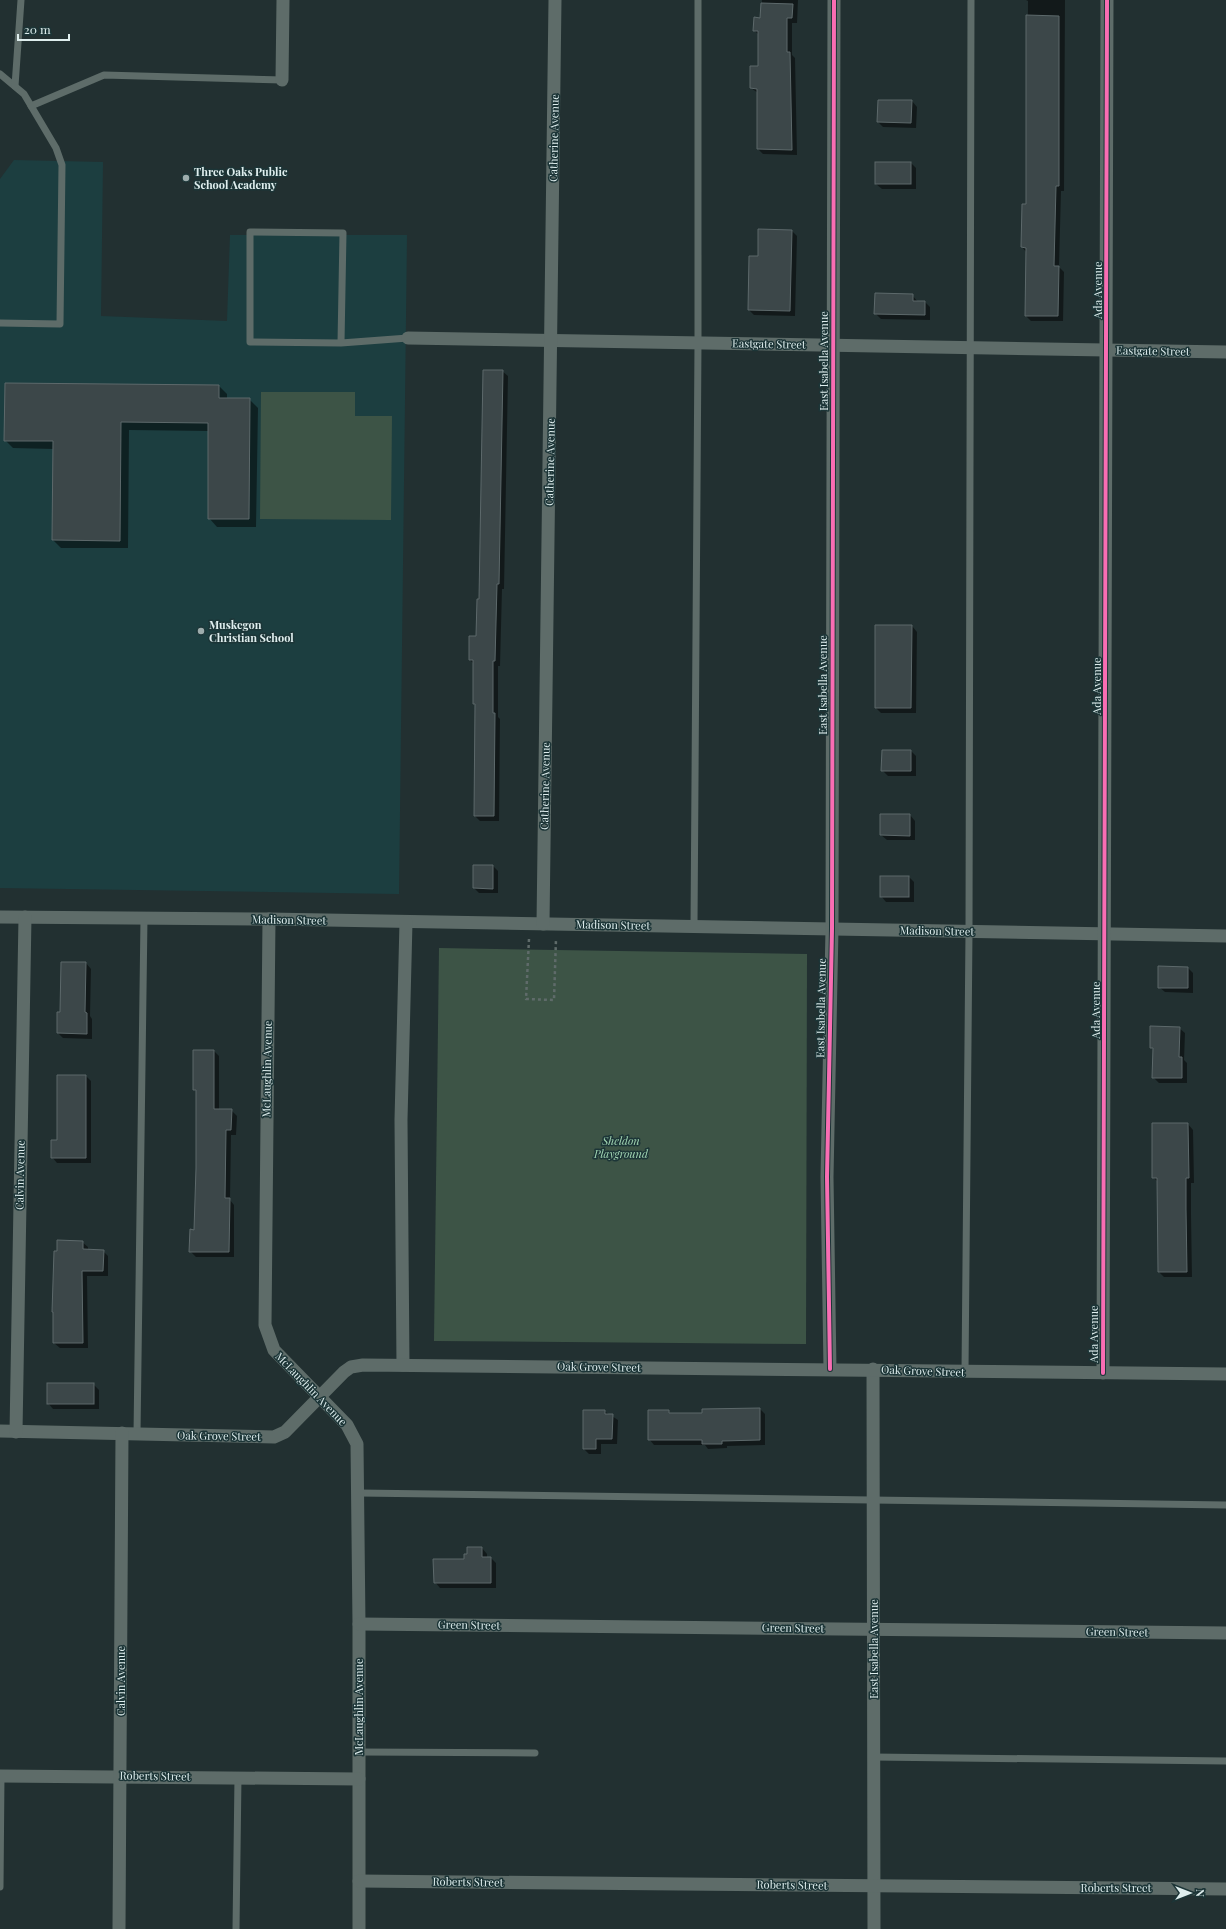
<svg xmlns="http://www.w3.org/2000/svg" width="1226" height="1929" font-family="'Playfair Display',serif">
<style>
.built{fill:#1c3e40}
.green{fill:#3d5446}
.shadow{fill:#0007}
.building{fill:#3c4749;stroke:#5d696b}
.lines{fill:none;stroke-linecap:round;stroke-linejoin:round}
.path{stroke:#5f6b6a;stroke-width:2.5;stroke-dasharray:3 3;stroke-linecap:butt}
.service{stroke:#5e6c69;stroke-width:7}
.minor{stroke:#5e6c69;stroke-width:13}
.cycleway-casing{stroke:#1c3537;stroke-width:6}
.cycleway{stroke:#f96db3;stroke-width:4}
.poi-dot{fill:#9dacac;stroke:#1c3537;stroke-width:1.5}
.labels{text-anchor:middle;stroke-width:3;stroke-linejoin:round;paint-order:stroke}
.street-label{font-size:11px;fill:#dfeeee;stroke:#1c3537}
.poi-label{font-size:11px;font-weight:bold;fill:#dfeeee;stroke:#1c3537;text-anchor:start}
.park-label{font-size:11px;font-style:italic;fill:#a3d7b4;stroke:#1c3537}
</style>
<rect width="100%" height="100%" fill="#223031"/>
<polygon class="built" points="14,160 103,162 101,316 227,321 230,235 407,235 399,894 0,888 0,179"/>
<g class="green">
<polygon points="261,392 355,392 355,416 392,416 391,520 260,519"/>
<polygon points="439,948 807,954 806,1344 434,1341"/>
</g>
<g class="shadow">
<polygon points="762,0 798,0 797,23 792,23 792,55 795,58 797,155 763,154 758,149 758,93 751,88 751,67 759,67 759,35 754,30 761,19"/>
<polygon points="1026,0 1065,0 1064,191 1061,191 1059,267 1064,272 1063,321 1031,321 1026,316 1027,253 1022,247 1027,205 1028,1"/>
<polygon points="912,101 917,107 916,128 883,127 878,122"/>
<polygon points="876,163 911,163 916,168 916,189 882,189 876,184"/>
<polygon points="792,231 797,236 795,316 754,315 749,310 750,257 759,257"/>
<polygon points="912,295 918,302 925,302 930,307 930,320 881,319 876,314"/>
<polygon points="502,371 508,376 504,589 502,589 500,666 498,666 498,717 500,719 499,821 480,821 475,816 476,706 474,704 474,664 470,660 477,637"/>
<polygon points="219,386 227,394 227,399 249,399 258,408 256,527 217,527 209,518 209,431 129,430 128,548 61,548 53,540 54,449 13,448 5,440"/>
<polygon points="912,626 917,632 916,713 881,713 876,708"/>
<polygon points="911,751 916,756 916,776 888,776 882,770"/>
<polygon points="910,815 915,821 915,840 887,840 881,835"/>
<polygon points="493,866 498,871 498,893 479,893 474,888"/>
<polygon points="881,877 909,877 914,882 914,902 886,902 881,896"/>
<polygon points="86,963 91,969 90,1016 92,1019 92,1039 63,1038 58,1033"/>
<polygon points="1188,968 1193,973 1193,993 1165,992 1159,987"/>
<polygon points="1179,1028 1185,1033 1184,1060 1187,1063 1187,1083 1159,1083 1153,1077 1154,1050 1151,1047"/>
<polygon points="194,1051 214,1051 219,1056 219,1110 231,1110 237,1116 236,1135 231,1135 230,1200 234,1205 234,1257 196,1257 190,1251 195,1231 197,1168 197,1092 194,1089"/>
<polygon points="58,1076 86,1076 91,1081 91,1163 57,1163 52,1157 58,1141"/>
<polygon points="1188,1124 1193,1130 1194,1183 1191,1183 1191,1215 1192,1277 1164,1277 1159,1272 1158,1182 1153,1177"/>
<polygon points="82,1242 88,1247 88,1251 103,1251 108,1256 108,1276 87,1276 88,1348 60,1348 54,1343"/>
<polygon points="93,1384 99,1390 99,1409 53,1409 48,1403"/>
<polygon points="760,1409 765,1414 765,1445 727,1446 727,1448 708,1449 705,1445 654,1445 649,1439 668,1411 671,1414 703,1414"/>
<polygon points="604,1411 618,1420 617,1444 601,1444 601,1454 589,1454 584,1449"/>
<polygon points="482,1548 487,1554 487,1558 491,1558 496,1563 496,1588 440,1588 435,1582 465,1560 468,1555"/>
</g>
<g class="building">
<polygon points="761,3 793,4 792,18 787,18 787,52 790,52 792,150 757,149 757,89 750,88 750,66 758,66 758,31 753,31 754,17 760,18"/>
<polygon points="1026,15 1059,16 1059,186 1056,186 1054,266 1059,266 1058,316 1025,316 1026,248 1021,247 1022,204 1026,204"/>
<polygon points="878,100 912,100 911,123 877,122"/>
<rect x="875" y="162" width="36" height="22"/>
<polygon points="758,229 792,230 790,311 748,310 749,256 758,256"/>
<polygon points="875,293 913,294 913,301 925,301 925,315 874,314"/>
<polygon points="483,370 503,370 499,584 497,584 495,661 493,661 493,713 495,713 494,816 474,816 475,704 473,704 473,660 469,660 469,636 476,636 477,599 479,599"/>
<polygon points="5,383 219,385 219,398 250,398 249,519 208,519 208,423 121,422 120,541 52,540 53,441 4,441"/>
<polygon points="875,625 912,625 911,708 875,708"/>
<polygon points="882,750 911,750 911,771 881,771"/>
<polygon points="880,814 910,814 910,836 880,835"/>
<polygon points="473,865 493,865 493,889 473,888"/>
<rect x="880" y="876" width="29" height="21"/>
<polygon points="61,962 86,962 85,1012 87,1013 87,1034 57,1033 57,1012 60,1012"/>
<polygon points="1158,966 1188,967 1188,988 1158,988"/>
<polygon points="1150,1026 1180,1027 1179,1057 1182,1057 1182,1078 1152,1078 1153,1048 1150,1048"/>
<polygon points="193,1050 214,1050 214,1109 232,1109 231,1130 226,1130 225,1198 230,1198 229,1252 189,1252 190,1229 194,1230 196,1168 196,1090 193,1090"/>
<polygon points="57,1075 86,1075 86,1158 51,1158 51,1140 57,1140"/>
<polygon points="1152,1123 1188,1123 1189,1178 1186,1178 1186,1209 1187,1272 1158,1272 1157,1178 1152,1178"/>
<polygon points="57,1240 83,1241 83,1249 104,1250 103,1271 82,1271 83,1343 53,1343 53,1312 52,1312 54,1251 57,1251"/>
<rect x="47" y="1383" width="47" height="21"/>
<polygon points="760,1408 760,1440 722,1441 722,1444 702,1444 702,1440 648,1440 648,1410 669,1410 669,1413 702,1413 702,1409"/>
<polygon points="583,1410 605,1410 605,1414 613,1414 612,1439 596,1439 596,1449 583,1449"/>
<polygon points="467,1547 482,1547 482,1557 491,1557 491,1583 434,1583 433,1559 464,1559 464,1554 467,1554"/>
</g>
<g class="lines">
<polyline class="path" points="529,939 526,999 554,1000 556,939"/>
<g class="service">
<polyline points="0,74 24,94 56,148 62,165 60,324 0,323"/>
<polyline points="15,86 21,0"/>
<polyline points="31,106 104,75 282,80"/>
<polyline points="341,343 343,233 250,232 250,342 341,343 408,338"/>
<polyline points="694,927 698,343 698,0"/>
<polyline points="965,1372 969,932 971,0"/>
<polyline points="137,1434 144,918"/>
<polyline points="359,1493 1226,1505"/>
<polyline points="359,1752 535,1753"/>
<polyline points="873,1757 1226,1761"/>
<polyline points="0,1887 1,1776"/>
<polyline points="236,1929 238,1777"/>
</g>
<g class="minor">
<polyline points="282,80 283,0"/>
<polyline points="408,338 1226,352"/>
<polyline points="0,917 269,919 1226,936"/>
<polyline points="269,919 265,1325 274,1350 347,1425 357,1444 359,1624 359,1929"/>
<polyline points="543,924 555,0"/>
<polyline points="403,1365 401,1120 406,922"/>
<polyline points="830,1369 827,1177 832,929 834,0"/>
<polyline points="873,1369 874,1929"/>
<polyline points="1103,1373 1107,0"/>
<polyline points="0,1431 274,1437 285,1432 344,1372 351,1367 363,1365 1226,1374"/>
<polyline points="16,1432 25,917"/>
<polyline points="359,1624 1226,1633"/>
<polyline points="0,1776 359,1779"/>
<polyline points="359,1881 1226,1889"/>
<polyline points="119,1929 122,1433"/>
</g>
<g class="cycleway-casing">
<g id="cycleway">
<polyline points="830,1369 827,1177 832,929 834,0"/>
<polyline points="1103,1373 1107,0"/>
</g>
</g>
<use href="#cycleway" class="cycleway"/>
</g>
<g class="poi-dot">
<circle cx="186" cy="178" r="4"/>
<circle cx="201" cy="631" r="4"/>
</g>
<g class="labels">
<g class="street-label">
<text transform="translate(554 138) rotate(-89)" y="4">Catherine Avenue</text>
<text transform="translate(1098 290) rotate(-90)" y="4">Ada Avenue</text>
<text transform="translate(769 344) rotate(1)" y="4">Eastgate Street</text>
<text transform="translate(1153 351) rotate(1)" y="4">Eastgate Street</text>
<text transform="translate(824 361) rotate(-90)" y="4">East Isabella Avenue</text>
<text transform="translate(550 462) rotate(-89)" y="4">Catherine Avenue</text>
<text transform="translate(823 685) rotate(-90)" y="4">East Isabella Avenue</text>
<text transform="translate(1097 686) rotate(-90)" y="4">Ada Avenue</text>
<text transform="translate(545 786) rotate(-89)" y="4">Catherine Avenue</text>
<text transform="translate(289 920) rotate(1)" y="4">Madison Street</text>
<text transform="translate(613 925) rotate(1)" y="4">Madison Street</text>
<text transform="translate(937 931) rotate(1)" y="4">Madison Street</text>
<text transform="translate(821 1008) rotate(-89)" y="4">East Isabella Avenue</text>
<text transform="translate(1096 1010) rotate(-90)" y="4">Ada Avenue</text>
<text transform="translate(267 1069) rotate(-89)" y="4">McLaughlin Avenue</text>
<text transform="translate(20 1175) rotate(-89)" y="4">Calvin Avenue</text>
<text transform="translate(1094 1334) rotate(-90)" y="4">Ada Avenue</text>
<text transform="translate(599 1367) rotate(1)" y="4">Oak Grove Street</text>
<text transform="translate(923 1371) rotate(2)" y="4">Oak Grove Street</text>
<text transform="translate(311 1389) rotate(46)" y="4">McLaughlin Avenue</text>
<text transform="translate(219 1436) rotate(1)" y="4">Oak Grove Street</text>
<text transform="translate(469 1625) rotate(1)" y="4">Green Street</text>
<text transform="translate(793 1628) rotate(1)" y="4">Green Street</text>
<text transform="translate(1117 1632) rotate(1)" y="4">Green Street</text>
<text transform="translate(874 1649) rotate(-90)" y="4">East Isabella Avenue</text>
<text transform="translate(121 1681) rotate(-90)" y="4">Calvin Avenue</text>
<text transform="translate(359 1707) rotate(-90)" y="4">McLaughlin Avenue</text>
<text transform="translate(155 1776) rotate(1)" y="4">Roberts Street</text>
<text transform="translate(468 1882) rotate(1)" y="4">Roberts Street</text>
<text transform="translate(792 1885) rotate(1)" y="4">Roberts Street</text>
<text x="1116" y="1892">Roberts Street</text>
</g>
<g class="poi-label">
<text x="194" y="176">Three Oaks Public<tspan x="194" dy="13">School Academy</tspan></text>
<text x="209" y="629">Muskegon<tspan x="209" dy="13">Christian School</tspan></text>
</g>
<g class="park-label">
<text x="621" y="1145">Sheldon<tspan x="621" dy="13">Playground</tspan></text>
</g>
</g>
<g transform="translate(1190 1893) rotate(90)" stroke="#1c3537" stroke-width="3" paint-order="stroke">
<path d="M0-3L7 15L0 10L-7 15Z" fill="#dfeeee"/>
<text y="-6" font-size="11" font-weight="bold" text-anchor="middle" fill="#dfeeee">N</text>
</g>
<path d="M18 34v6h51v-6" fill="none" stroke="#dfeeee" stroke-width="2"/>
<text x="24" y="34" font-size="12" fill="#dfeeee" stroke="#1c3537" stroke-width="3" paint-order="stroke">20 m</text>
</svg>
